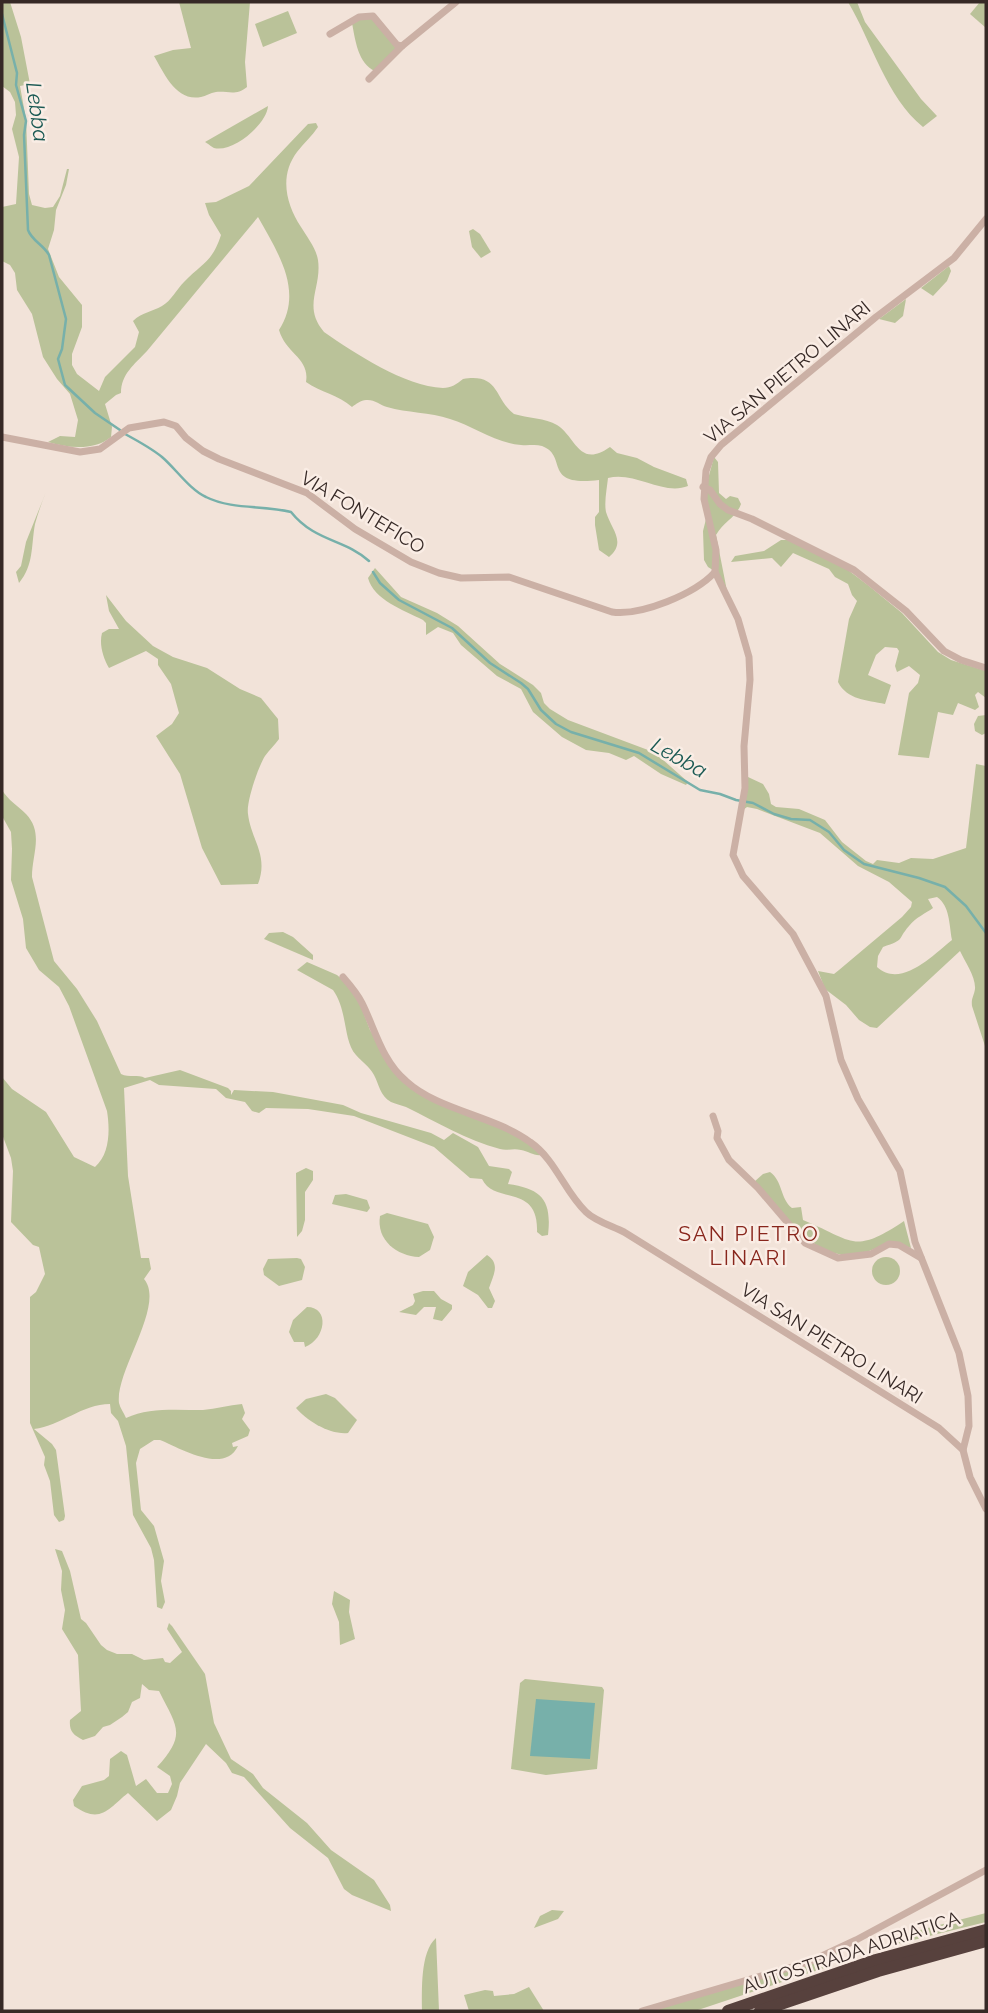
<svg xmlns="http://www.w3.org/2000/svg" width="988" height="2013" font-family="Raleway,sans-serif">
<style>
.green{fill:#bac299;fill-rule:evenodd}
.water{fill:#77b0aa}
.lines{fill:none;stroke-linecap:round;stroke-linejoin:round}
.stream{stroke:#77b0aa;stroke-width:2.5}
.street{stroke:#cbb0a5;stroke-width:7}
.highway{stroke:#57413d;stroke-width:12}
.labels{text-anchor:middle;stroke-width:5;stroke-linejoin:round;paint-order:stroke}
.street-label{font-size:19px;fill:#362926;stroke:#faede5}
.water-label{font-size:21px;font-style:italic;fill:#1a5953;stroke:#faede5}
.neighbourhood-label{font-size:21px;letter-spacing:2px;fill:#88261c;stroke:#faede5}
</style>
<rect width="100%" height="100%" fill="#f2e3d9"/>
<g class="green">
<path d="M2,2H10L21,37L30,84L20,86L26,119L29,194L32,205L45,208L53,207L60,196L67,169H69L66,185L56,210L54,230L48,249L59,277L82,305V327L72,354V365L77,374L99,391L105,377L135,347L139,332L133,321C142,312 152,312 162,306C171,301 177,289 184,282C202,263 212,263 221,235L209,215L205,203L216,202L249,186L308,124L316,123L318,127C312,136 304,143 297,152C279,176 286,204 301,227C307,237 316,248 318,260C322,288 302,306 324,332C356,354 404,386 443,388C451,388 457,384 463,379C500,373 494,399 514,414C527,418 546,418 557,425C576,437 579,469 610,447L617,453L637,458L654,467L686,479L688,486C663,496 635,471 608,478C607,488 604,502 606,512C611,529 627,542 609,557L599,550L595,525V517L599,512V480C541,487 569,456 542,446C535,444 528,446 521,445C496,443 473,426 450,419C430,412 407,413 387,407C380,405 374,399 366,400C361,400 356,404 352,407C339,395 320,392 306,382C310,358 286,354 279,330C304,291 278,253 258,217L147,351C134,365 121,374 121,393L116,395L105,404L112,427L111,437C94,451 68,448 48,442L60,436L75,437L78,420L70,394L57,379L43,357L32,314L17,290L15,273L10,265L2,261V207L16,204L19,157L12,129L16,115L15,102L10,92L2,86Z"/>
<path d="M179,2H250L245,62L247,87C236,96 229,91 216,92C210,93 206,96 201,97C176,102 164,73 154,56L173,50L191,48Z"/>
<path d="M848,2H857L865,22L921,99L937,116L923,127C886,97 872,42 848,2Z"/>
<polygon points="980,2 986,2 986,28 970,14"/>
<polygon points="288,11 297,33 263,47 255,24"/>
<path d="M366,17H371L398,50L375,71C358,64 355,39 352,23Z"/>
<path d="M268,106C267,124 233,153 214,148C212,147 207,143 205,142Z"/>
<polygon points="473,229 480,234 491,252 481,258 472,247 469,231"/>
<polygon points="949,266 951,271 947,281 933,296 921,288"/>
<polygon points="906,299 903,316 895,323 879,319"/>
<path d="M714,457L718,462L719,493L726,499L730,496L738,498L741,504C736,518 724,521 716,535L727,591L716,572L708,567L704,560L703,531L706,519L705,490Z"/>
<path d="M46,492C42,502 38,513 35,524C31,546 34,565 19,583L16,572L21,566L26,542Z"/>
<path d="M781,540H789L844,567L869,586L902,613L938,652L951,660L986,671V698L978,692L975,695L979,707L975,710L958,703L953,715L938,712L929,758L898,755L909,693L918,683L920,675L909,666L897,672L895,666L899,651L897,648L885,647L876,655L868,675L891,685L885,704C867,700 847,700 838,682L849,619L857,601L852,595L848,584L835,577L829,569L793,553L781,567L772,558L731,562L735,556L764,551Z"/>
<path d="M375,568L401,597L437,613L458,626L500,664L533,685L541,693L544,703L550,709L568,720L648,750L662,759L688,782L686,785L661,774L634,756L626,760L609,753L586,750L562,737L533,712L521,689L497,676L461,645L453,633L438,627L426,635V623L423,620C403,610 374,600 368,578Z"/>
<path d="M106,595L126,621L153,646L173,657L207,668L240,689L261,698L278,719L279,739C275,745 269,750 265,756C258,767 246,803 248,814C251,840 269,855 258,884L221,885L202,848L180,774L156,736L172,724L179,713L171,684L158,665V659L146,651L109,668C103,658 99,644 102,633L109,629H119L109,611Z"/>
<polygon points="986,715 986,733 982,735 975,731 974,724 978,716"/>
<path d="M976,764L986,766V1049L972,1006C971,998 974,996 975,989C976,977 965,962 960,951L877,1028L870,1027L859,1020L846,1005L825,989L818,971L834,974L839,970L902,917L911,907L912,902L889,882L858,866L820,833L757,809L747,807L743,810L748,777L763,784L769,794L771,804L776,807L799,809L825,820L842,842L866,861L873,864L877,860L899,863L911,858L933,859L966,848ZM937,897C950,906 949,924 952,940C933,955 901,989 877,967L878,956L883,947C906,939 896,941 909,926C915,918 926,913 933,908L928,899Z"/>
<path d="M2,790C8,800 18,806 26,814C44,833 32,854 32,877L54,961L77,989L97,1021L121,1074C129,1078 138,1074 145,1078L180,1070L228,1088L231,1091V1095L234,1090L273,1092L343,1105L361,1113L431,1133L444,1140L453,1133L478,1147L489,1166L509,1169L512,1172L508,1184C542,1189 552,1200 548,1235L542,1236L537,1232C539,1183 494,1205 482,1179L470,1178L434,1147L354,1116L308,1109L266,1108L259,1113L252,1111L245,1102L226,1098L216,1089L159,1085L150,1080L124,1088L128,1176L141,1258H149L151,1269L144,1279C166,1305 115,1371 119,1403C120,1408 124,1413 126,1418C149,1407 177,1410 203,1410C216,1409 229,1405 242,1404L245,1413L242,1419L250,1430L248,1436L232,1443L233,1447L238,1446C224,1475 180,1448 160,1440H154L140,1449L136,1463L141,1510L154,1526L164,1561L161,1581L165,1602L162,1609L157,1607L154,1560L151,1548L133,1515L126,1446L118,1421L111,1413L110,1404C82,1404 61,1426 34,1429L52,1444L56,1450L65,1516L64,1520L59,1522L54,1515L50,1481L44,1465L45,1457L30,1423V1297L36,1292L45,1274L39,1247L33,1245L11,1222L13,1171L11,1158L2,1134V1077L12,1089L46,1112L74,1157L95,1167C110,1154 110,1130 107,1111L69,1006L59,987L39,970L26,948L23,919L11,880L12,849L11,832L2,816Z"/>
<polygon points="283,932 293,937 313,955 313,960 264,939 269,933"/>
<path d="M307,962L337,975L344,981L359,1001L370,1030L395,1071L420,1093L506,1127L532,1144L541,1155C534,1156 528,1151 521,1150C513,1148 507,1151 500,1149C466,1140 437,1122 406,1107C401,1105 395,1104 391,1102C380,1096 379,1084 374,1075C369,1066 362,1062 356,1055C343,1041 348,1011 333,990L297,970Z"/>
<polygon points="306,1168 313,1171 313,1180 305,1192 305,1220 302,1231 297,1237 296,1173"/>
<path d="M770,1172C783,1181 780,1199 792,1208L801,1207L803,1220C854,1241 853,1255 904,1221L911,1248C889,1239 881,1248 860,1254C815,1264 781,1211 754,1182L763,1174Z"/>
<polygon points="346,1194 367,1200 370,1208 367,1212 332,1204 335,1195"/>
<path d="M387,1213L428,1224L434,1237L430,1250L419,1257C397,1256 376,1240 380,1216Z"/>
<path d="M487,1255C501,1264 493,1276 489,1288L495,1301L492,1308H488L478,1295L463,1286L468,1272Z"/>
<circle cx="886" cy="1271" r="14"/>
<polygon points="297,1258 301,1259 305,1267 302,1280 279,1286 264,1275 263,1269 268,1259"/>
<polygon points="423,1291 434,1291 441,1299 452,1305 452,1309 442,1321 433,1319 436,1307 424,1307 416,1315 399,1312 413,1305 415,1301 413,1294"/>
<path d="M307,1307C330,1307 326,1339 305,1347L304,1342H294L289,1332L293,1320Z"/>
<path d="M326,1394L335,1398L357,1420L348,1433C330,1435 307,1421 296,1408L306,1399Z"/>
<path d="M55,1549L62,1551L70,1571L81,1619L86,1623L101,1645L107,1650L117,1654H132L144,1660L163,1658L165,1662L170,1663L182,1652L167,1629L169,1623L172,1626L205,1674L214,1723L231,1759L253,1774L263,1788L307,1823L331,1850L374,1880L390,1905L391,1911L352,1895L344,1889L328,1858L290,1828L244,1777L232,1773L226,1763L206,1744L180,1783L177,1796L171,1810L157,1821L128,1793C109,1808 101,1825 74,1806L73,1800L82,1786L104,1780L109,1776L110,1759L121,1751L127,1755L136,1786L146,1779L157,1793H168L172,1784L170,1776L157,1767C187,1734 177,1727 159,1691L149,1690L142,1684L140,1698L132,1702L128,1712L122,1717L110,1725L103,1727L95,1736L83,1740C73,1735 69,1731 70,1720L81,1711L78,1655L62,1629L65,1610L61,1590L62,1571Z"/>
<polygon points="334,1591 350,1600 349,1612 355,1639 340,1645 339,1622 332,1604"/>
<polygon points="525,1679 602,1687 604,1690 597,1769 546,1775 511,1769 520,1683"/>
<polygon points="552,1910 564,1911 558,1919 534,1928 540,1916"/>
<polygon points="986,1913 986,1922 897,1944 899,1938 913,1930 916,1931"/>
<path d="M436,1938L439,2011H422C422,1991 420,1952 436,1938Z"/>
<polygon points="837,1951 840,1953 824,1968 695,2011 650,2011"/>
<polygon points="529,1987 544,2011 469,2011 464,1995 485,1990 493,1991 494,1996 514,1994"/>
</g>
<polygon class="water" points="536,1699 595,1703 590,1759 530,1756"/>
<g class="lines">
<g class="stream">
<path d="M2,14L17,73L16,85L26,121L24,135L28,230C32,241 43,244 49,255L66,319L62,349L58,359L65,385L95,413L120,430"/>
<path d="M125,434C138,441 151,448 162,457C176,469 190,490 206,497C232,510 264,505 291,512C315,542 345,539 369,561"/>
<polyline points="373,572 380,583 399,600 452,628 490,663 521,683 528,689 541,710 556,724 571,732 639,753 700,790 720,794 736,800 753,803 774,814 791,819 810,820 829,832 844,850 864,864 919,878 945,887 966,906 986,933"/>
</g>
<g class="street">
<polyline points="330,34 359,17 373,16 397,45 402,46 456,2"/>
<polyline points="369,79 402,46"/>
<polyline points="986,219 954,258 876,317 721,445 711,457 706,471 704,499 716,550 715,572 738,619 749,657 750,680 744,746 745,788 733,855 743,876 793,934 826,996 841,1060 858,1099 900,1171 915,1242 959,1353 968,1396 969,1426 963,1450 970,1477 986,1509"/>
<path d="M2,437L80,452L100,449L129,428L164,422L176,426L186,438L203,451L219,459L307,493L355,529L411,562L439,573L461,578L509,577L612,612C641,616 695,594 715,572"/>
<polyline points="703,487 710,490 720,504 728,510 752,519 854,570 906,611 944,651 961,660 986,668"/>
<path d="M343,977C350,985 357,993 362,1003C375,1029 382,1061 406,1081C439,1111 493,1115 530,1142C556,1160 564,1191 586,1212C595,1221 612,1226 624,1232L939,1428L963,1450"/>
<polyline points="713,1116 718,1131 717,1138 729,1160 758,1188 805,1243 838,1258 871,1254 889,1244 899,1245 921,1258"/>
<polyline points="642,2011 809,1962 856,1940 986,1870"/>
</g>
<g class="highway">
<polyline points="728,2011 876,1960 986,1930"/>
<polyline points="760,2011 878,1971 986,1941"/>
</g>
</g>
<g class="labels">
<g class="street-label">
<text transform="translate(787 372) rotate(-40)" y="7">VIA SAN PIETRO LINARI</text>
<text transform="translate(363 512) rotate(31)" y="7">VIA FONTEFICO</text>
<text transform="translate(832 1343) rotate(32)" y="7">VIA SAN PIETRO LINARI</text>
<text transform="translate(851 1952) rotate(-18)" y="7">AUTOSTRADA ADRIATICA</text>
</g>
<g class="water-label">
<text transform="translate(37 112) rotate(82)" y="7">Lebba</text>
<text transform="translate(679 758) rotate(29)" y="7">Lebba</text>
</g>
<g class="neighbourhood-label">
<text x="749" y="1241">SAN PIETRO<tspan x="749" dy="24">LINARI</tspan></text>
</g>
</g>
<rect width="988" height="2013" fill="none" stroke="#362926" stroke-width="7"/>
</svg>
